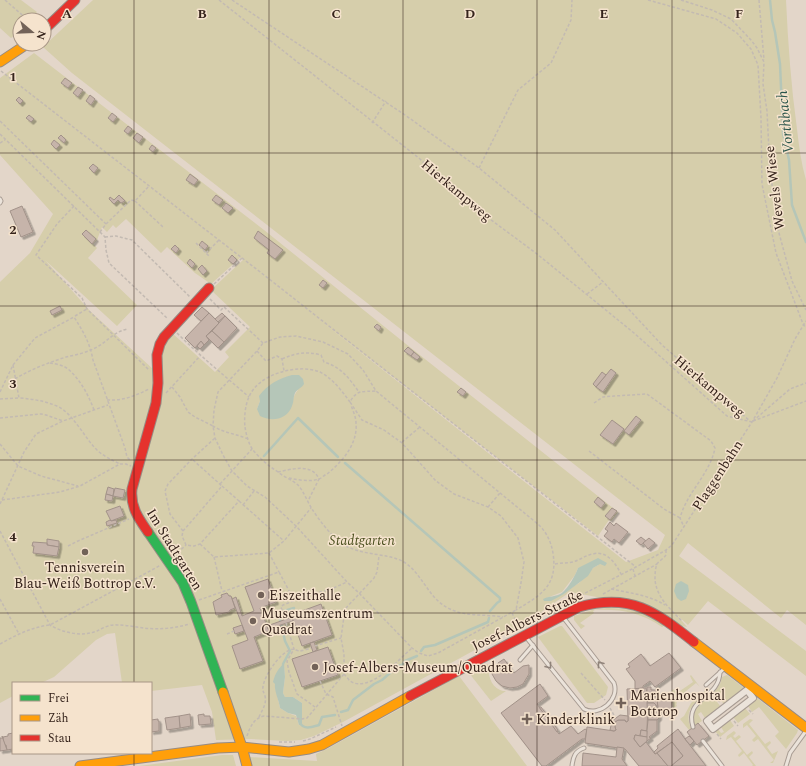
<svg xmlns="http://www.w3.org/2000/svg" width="806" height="766" font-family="Spectral,serif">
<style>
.green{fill:#d6ceab;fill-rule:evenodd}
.water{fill:#b5c6b8}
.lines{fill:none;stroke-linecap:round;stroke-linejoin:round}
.stream{stroke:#b5c6b8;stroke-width:2.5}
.building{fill:#c6b4aa;stroke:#a29289;filter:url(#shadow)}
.lane-casing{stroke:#a89c93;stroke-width:5}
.street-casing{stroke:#a89c93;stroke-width:8}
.fast-casing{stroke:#978b83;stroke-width:11}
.slow-casing{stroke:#978b83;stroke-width:11}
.jam-casing{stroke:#978b83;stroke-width:11}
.path{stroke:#c3bab2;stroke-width:1.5;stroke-dasharray:3 2;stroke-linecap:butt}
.lane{stroke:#ebe3da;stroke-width:3}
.street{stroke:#ebe3da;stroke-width:6}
.fast{stroke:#30b455;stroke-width:9}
.slow{stroke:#ff9f0a;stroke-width:9}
.jam{stroke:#e5322d;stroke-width:9}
.oneway{stroke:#90837a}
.grid{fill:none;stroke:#35231b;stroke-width:1;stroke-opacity:0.55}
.poi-dot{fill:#726258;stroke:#f5e3cd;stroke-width:1.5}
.labels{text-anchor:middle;stroke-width:3;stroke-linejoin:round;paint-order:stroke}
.street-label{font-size:14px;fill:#35231b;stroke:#f5e3cd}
.park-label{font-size:14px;font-style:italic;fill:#4e5222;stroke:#f5e3cd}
.poi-label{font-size:14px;fill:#35231b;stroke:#f5e3cd;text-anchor:start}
.water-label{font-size:15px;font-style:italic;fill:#2a554b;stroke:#f5e3cd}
.grid-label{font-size:13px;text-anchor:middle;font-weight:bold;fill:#35231b;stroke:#f5e3cd;stroke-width:3;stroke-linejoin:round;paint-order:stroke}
</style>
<defs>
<filter id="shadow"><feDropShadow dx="2.5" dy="2.5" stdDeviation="0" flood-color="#0004"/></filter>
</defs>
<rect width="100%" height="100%" fill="#e3d6c9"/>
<g class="green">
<polygon points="0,0 21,0 37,12 30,20 20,20 20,31 11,38 0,28"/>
<path d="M93,0H786C788,43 791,86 797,129C799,146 801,163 806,180V625L787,610L781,618L688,543L679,556L806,651V676L708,601L688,625L677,615L687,627L678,625L660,612L640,602L602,598L570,592L528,621L343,722L314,736L301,740L287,741L251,739L216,740L212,712L202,685L151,691V683H122L115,633L107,634L96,640L54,677L41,683H13V696L0,703V282L30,253L53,214L0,155V78L34,53L264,230L406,344L618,512L611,521L609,520L598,536L321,321L626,562L658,550L665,535L72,73L43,47ZM126,219L161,253L167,247L195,273L211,284L240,258L243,260L211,290L250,327L225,352L229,357L215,372L172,333L162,348L154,370L90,311L45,260L117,326L137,305L88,258L97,248L93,244L97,240L102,227L107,232L113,225L116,228ZM298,390C292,396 293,405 288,412L257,409L260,401ZM607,563L600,564L593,568L579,583L574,586L564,594L544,599L562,592L575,575L578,568ZM284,666L285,677L283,693L285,697H293L302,703L299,725L296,716L288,713L280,708L275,686V684Z"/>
<path d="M607,608C627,608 649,612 664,626L662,627C639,612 622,609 595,610L593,611L594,613L580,623L585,626L581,629L574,620V616L592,610Z"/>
<polygon points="560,626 562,626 608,687 606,695 594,703 587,703 538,637"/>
<path d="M488,664C488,673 490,686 500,690C502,691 504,691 506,691L491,701L469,673Z"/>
<polygon points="691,675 700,687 696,683 675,700 677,703 676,704 677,706 673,709 672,695 670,695 673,689 677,693 693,682 690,676"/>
<polygon points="727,675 744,688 724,704 714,692 720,684 722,677"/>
<polygon points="459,676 527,766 251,766 249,757 317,761 316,754 327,749"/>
<path d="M707,689L709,691C696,702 683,709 691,728L689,730L680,719L684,716L691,703Z"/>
<polygon points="711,694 721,707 705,718 701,712 698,714 702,721 694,726 692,716 696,707"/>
<polygon points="757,698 798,730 797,733 786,749 775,736 779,732 759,707 752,712 748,706"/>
<polygon points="745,708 750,714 738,723 733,717"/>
<polygon points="750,719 753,720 749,724 765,744 770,741 771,743 767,747 772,754 778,751 773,763 770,763 774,760 758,739 754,742 752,740 756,736 747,725 743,728 743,724"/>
<polygon points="730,720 734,726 720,737 715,731 718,729 721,733 724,732 721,727"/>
<polygon points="734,731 736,733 733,736 735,738 739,735 741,737 736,741 747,755 752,751 753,753 749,757 756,766 752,766 753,765 744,753 739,757 738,755 742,751 731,737 726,740 727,736"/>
<polygon points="222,755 233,755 236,766 139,766"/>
</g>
<g class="water">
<path d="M292,375H299L303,379L304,384C302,388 297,389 295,393C293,397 294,402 292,406C287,420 271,422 260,416L257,409L260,401L259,396C268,384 278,379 292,375Z"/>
<path d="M598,558L607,563L605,566L600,564L593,568L588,576L564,594L551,601H544L543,599C549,596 556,597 562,593C569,587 575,576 578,568Z"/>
<polygon points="681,581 688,585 689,591 686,599 681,601 677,598 674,591 676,584"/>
<path d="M284,663L285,677L283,693L285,697H293L302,703V725H299L296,715L288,713L280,708C279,700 274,691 275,684L273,682C275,674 278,669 284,663Z"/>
</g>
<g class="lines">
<g class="stream">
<polyline points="770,0 772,20 775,32 780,64 783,133 789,160 792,205 806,242"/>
<polyline points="264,456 298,418 338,457"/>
<polyline points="345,463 500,598 500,601 497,603 490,611"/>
<polyline points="284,611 294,608"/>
<polyline points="280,613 279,614 285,641 290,651 283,664"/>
<polyline points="421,651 424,647 435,645 488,622 489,618"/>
<polyline points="341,712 348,710 353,700 374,684 382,680 398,666 402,665 405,661 417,656"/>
<path d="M300,723C304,730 312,727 319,725L322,717L335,715"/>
</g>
</g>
<g class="building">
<polygon points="65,78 72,83 68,88 61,83"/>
<polygon points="78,87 83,90 78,97 73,93"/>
<polygon points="90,95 95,99 91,105 86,101"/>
<polygon points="19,97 23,101 20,104 16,100"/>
<polygon points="112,113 117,117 113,122 108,118"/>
<polygon points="29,115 34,119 31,122 26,118"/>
<polygon points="128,126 132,129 128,134 124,131"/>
<polygon points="137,133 143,137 139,143 133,138"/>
<polygon points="61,135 66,140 64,143 58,138"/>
<polygon points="54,140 60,145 56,149 51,144"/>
<polygon points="152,145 156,148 153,152 149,149"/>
<polygon points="93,164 98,168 94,173 89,168"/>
<polygon points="190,174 198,180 194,185 186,180"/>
<polygon points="119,195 125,201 121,203 118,200 114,204 109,199 110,197 114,200"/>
<polygon points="216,195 223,200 219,205 212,200"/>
<polygon points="226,203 233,208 228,213 222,208"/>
<polygon points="22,206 33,232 21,237 10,211"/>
<polygon points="86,230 96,239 92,244 82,234"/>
<polygon points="258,231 283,250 275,259 267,253 269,250 254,238"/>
<polygon points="202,241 208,246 205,250 199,245"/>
<polygon points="175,245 179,249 176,253 171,249"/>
<polygon points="232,255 237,260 233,264 228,260"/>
<polygon points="190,259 195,264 192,268 187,263"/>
<polygon points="202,265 207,271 203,275 198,269"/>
<polygon points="323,280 327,283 323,288 319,285"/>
<polygon points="60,306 62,310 52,315 50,311"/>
<polygon points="202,307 209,313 201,321 194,315"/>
<polygon points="209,313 219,323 206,336 209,340 204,345 201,341 195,348 185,338"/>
<polygon points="222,313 225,316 218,322 215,319"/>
<polygon points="225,316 237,328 224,342 212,331"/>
<polygon points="377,324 381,327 379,331 374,327"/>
<polygon points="212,331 224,342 218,348 206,336"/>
<polygon points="201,341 204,345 200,349 197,346"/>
<polygon points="408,347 414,352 411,356 404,351"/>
<polygon points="414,352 420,357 417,360 411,356"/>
<polygon points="611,369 616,373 603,392 596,387"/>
<polygon points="602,372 606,375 596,387 593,384"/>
<polygon points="461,388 466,392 463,396 457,392"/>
<polygon points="636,416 641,420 629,435 624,431"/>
<polygon points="612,420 624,429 613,444 600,435"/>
<polygon points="108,487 114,489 113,496 106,494"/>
<polygon points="115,488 125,490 123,498 113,496"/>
<polygon points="106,494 113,496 112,501 105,500"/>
<polygon points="598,497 605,503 601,508 594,502"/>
<polygon points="120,506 124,516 111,521 106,511"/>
<polygon points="612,508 617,511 610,520 605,516"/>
<polygon points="110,520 111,521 116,520 117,523 107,526 106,522"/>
<polygon points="610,522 614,526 616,523 628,532 619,543 614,539 612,542 604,536 608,531 605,529"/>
<polygon points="641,537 646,541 641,545 636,541"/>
<polygon points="649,538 655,543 648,549 643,543"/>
<polygon points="47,539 59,541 59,547 47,545"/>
<polygon points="33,542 47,543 47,545 59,547 57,556 33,553 34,546 32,546"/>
<polygon points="268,579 276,602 260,608 269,631 254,637 263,661 240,669 232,646 248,640 232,599 236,597 242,616 254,611 245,587"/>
<polygon points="227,593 229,596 231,596 235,608 230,610 229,612 216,615 213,602 222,597 221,595"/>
<polygon points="321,604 332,635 302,646 291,615"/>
<polygon points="292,617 293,621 268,629 267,626"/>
<polygon points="242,625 244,631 235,634 233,628"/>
<polygon points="314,642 317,650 313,652 310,643"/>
<polygon points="328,647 338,675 302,687 292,659"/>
<polygon points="669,653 681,668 655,687 650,681 643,686 643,688 635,689 635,681 626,669 630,667 628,664 641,654 650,666"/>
<polygon points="504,659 514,673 523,666 529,665 529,674 523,684 517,687 510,688 502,686 496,681 492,674 492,666 498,667 498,663"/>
<polygon points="540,684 548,696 537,704 559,734 571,726 578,734 585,729 587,730 585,739 582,739 546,766 542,766 501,713"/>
<polygon points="647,687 651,687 651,690 656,690 657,697 647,696"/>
<polygon points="646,688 648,697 647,731 641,730 640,736 635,735 634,739 640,747 646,742 655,754 657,753 668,766 639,766 625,749 585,743 587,727 614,731 616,730 615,727 615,722 618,720 625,720 626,722 628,721 627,689"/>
<polygon points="671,696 672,710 658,710 657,697"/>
<polygon points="648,697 657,697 658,710 656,705 654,703 647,703"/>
<polygon points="647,703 654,703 656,705 656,709 659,712 659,718 657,720 648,720"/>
<polygon points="539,707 541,707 558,730 557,732"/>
<polygon points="190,714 191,726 180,728 179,716"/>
<polygon points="204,714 204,716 210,716 211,724 199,725 198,715"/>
<polygon points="620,715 628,716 628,721 626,722 625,720 618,720 615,722 615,727 616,730 614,731 610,730 612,721"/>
<polygon points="179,716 180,728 167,730 165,718"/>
<polygon points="158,719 158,721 159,721 159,731 151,732 151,720"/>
<polygon points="648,720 657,720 657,731 649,737 651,738 647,741 646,740"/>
<polygon points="698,723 709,736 697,745 687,732"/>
<polygon points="678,729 685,739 706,766 671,766 683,756 672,742 655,754 654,752 658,748 657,746"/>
<polygon points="641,730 647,731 647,737 640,736"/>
<polygon points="13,733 13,749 7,750 6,745 4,745 3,737 8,736 8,734"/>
<polygon points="635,735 647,737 647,741 640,747 634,739"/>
<polygon points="2,736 7,750 0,751 0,738 3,738"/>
<polygon points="689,736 694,741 690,745 685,739"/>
<polygon points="672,742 683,756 671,766 668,766 657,753"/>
<polygon points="617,747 624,748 622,759 627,766 582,766 583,753 616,757"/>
</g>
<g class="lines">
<g class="lane-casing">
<g id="lane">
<polyline points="0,199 1,201 0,203"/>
<path d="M526,637L584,709C599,717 620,700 614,683L563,617"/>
<polyline points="520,660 533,645"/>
<polyline points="706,685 726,667"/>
<path d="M693,727C684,697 719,700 720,672"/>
<polyline points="703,741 722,766"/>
<path d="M572,766C573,757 575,751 584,748"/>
<polyline points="786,766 790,753 806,731"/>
</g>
</g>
<g class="street-casing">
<polygon id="street" points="747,690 753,698 713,729 707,721"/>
</g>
<g class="fast-casing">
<polyline id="fast" points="148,532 183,583 191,602 223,692"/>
</g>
<g class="slow-casing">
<g id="slow">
<polyline points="0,62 27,44"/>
<polyline points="694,642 806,728"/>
<polyline points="223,692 242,747 247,766"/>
<polyline points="80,766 218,748 242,747 289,752 309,749 322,745 410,696"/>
</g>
</g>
<g class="jam-casing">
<g id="jam">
<polyline points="44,30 75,0"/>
<path d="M148,532C139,519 130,507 132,489L156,403L158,383L157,355L160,344L164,337L209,288"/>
<path d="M410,696L579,607C631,593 655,611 694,642"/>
</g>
</g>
<g class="path">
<polyline points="5,0 28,20"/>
<polyline points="219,0 420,159 455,193 537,254 634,333 727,416 752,422"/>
<polyline points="232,0 405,115 479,168 555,230 662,345 750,421"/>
<polyline points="648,0 716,19 737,33 751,49 758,65 761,118 762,184 776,253 803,324 806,328"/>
<polyline points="681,0 712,10 731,19 751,40 757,48 764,62 763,84 767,111 770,171 779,233 792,281 806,310"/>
<polyline points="759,0 764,60"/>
<polyline points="1,71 264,275 636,567"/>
<polyline points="0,121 106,224"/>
<polyline points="372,123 386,101"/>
<polyline points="0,134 105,237 106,250 109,263 168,319"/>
<polyline points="0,143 5,140"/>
<polyline points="479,168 518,90 551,63 571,20 572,0"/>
<polyline points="135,201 163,227"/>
<polyline points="74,206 57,224 36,255 82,298 87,309 149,370"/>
<polyline points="100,232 106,224 131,200 135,201 149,186"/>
<polyline points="105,237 116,236 132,240 190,297"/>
<polyline points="196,243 209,256"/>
<polyline points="206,253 219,240"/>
<polyline points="214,284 242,258"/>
<polyline points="587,294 603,282"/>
<polyline points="210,299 221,310 224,307 263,343"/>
<polyline points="75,316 87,309"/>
<path d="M177,333C200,356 225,376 249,397"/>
<polyline points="257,351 266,361 277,356 282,359 284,371"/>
<path d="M282,359C296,353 306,351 321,355L324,362C341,367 349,378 359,392"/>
<path d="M50,363C56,364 63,365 68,369C80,379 89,396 94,410"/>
<path d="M13,365L19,398C33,399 46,401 59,407C75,416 85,439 98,451C105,457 112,460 120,464"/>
<path d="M15,379C31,369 48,363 66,357C75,355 85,353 93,349C107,343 111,333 127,329"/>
<path d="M172,387L180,397L188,412L195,417L213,426L215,438L223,455L232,471L247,486L265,497L296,526L347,582L359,593L412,648L419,653L428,656L438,653L516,610L521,583L524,562L518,538L501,516L488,507L454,494L436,481L402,443L384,430L362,420L350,402C357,389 363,392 376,391"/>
<path d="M0,392L13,365L35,338L74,317C83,331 90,343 93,360L125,448L127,457L131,461"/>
<polyline points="166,393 200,356"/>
<polyline points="0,399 19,398"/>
<path d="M107,400C122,401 135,396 149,389"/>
<path d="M350,402C342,391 332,378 320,372C298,363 258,374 249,397C245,405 244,419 245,427C246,434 249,445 253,450C260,459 269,466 278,472C284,477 292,480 298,485C304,492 307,501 312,509C319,520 334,540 346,546C365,556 388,553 404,562C423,574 428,599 450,609C466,617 486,614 503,617"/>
<path d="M594,403L603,397L614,396L647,394L711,441L715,448C710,474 687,492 680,518L684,527"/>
<polyline points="0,418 41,414 46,415 63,421"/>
<polyline points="753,421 790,389 806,383"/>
<polyline points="753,421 806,401"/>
<path d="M248,439C237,434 224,433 213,426L214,410L218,392L257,351L263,343L280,337L296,336L323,342L348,354L363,370L376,391L539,525C547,533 551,542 553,553C558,586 541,595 516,610"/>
<polyline points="402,442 420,427"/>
<polyline points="0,444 18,466 41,476 78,486"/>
<polyline points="589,451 664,509 680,518"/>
<polyline points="193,460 222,486"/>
<path d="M278,472C292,469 312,463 319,479L308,501"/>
<path d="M289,478C298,480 310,482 319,479C322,478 324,475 327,474C342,462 358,444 356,423C356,417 353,411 351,405"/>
<polyline points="220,484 252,449"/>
<polygon points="222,486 239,501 200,544 194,546 186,545 182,536 183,531"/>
<polyline points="2,500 60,492 80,486 120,464 126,464 131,466"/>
<polyline points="239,501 284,541"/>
<polyline points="0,504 24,452 36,434 63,421 108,405"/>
<polyline points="243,505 254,491"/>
<polyline points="488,507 500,493"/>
<path d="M0,531L50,625C63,633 82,637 97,631C103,628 110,624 117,625C126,625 135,627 144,628C159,630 175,628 190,624"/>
<polyline points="183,531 170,514 165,491 168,484 192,459 215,438"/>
<polyline points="200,544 214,557 269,553 284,541 311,508"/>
<polyline points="68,546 78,541 129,519"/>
<path d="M666,550V555C664,558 659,561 657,564C655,569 655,575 655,580C657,598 670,609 682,621"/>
<polyline points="269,553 279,572"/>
<polyline points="174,556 186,545"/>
<polyline points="214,557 222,591"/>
<path d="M555,564C561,563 567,563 573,562C580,560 586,555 593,554C607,550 616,564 621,574"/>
<polyline points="633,569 635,576"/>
<path d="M611,589C630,593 649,595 665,605"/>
<polyline points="603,594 657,564"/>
<polyline points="0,599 19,634"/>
<polyline points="199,600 279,572 294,600"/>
<polyline points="512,613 519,627 636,567 666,550 672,545 752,422 777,378 795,339 806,321"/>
<polyline points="285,620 281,607 283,605 314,593 329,590 347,582"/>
<polyline points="286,623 294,649 287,661 289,672 297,694 315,707"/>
<polyline points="227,634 234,631"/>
<path d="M0,644C16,635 32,627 50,625L161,565"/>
<polyline points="315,646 341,638"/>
<polyline points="581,673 605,700"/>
<path d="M344,674C346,676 348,679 350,681C369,694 399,659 412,648"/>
<polyline points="320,681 326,694 333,697 342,726"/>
<polyline points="715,696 720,702"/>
<polyline points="610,708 615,717"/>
<polyline points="749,710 753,714"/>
<path d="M259,717C262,710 267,704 265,696C264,692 262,691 263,687C264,676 279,654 290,650C294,648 295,650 299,651C302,651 308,649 311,648"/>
<polyline points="734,721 738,726"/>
<polyline points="717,734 721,739"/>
<path d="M247,736C250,727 254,718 264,716L302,719L307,718L344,674V654L341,638L345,609L374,578L377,572L379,556"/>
<polyline points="303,741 310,739 336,727"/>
<polyline points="279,742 295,742"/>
</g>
<use href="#lane" class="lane"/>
<use href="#street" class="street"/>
<use href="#fast" class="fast"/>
<use href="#slow" class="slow"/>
<use href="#jam" class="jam"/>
</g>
<defs><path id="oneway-chevron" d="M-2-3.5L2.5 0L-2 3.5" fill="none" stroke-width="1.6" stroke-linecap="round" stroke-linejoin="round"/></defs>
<g class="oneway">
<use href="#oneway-chevron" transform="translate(600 664) rotate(-128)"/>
<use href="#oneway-chevron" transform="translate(549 666) rotate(52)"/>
</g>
<path class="grid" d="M134,0V683M269,0V766M403,0V766M537,0V766M672,0V766M0,153H806M0,306H806M0,460H806M0,613H806M134,753V766"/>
<g class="poi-dot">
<circle cx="85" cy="552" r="4"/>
<circle cx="261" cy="595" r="4"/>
<circle cx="253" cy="621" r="4"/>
<circle cx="315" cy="667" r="4"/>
<path d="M619 697h4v4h4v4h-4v4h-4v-4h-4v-4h4z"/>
<path d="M525 713h4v4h4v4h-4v4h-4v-4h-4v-4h4z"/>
</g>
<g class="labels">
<g class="street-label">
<text transform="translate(774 188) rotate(-97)" y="5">Wevels Wiese</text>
<text transform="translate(457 190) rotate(40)" y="5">Hierkampweg</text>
<text transform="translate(710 386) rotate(40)" y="5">Hierkampweg</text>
<text transform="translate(717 475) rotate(-57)" y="5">Plaggenbahn</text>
<text transform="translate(175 549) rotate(58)" y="5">Im Stadtgarten</text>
<text transform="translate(527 620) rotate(-26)" y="5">Josef-Albers-Straße</text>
</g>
<g class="park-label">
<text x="362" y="545">Stadtgarten</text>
</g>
<g class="poi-label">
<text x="85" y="572" text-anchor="middle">Tennisverein<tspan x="85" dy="16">Blau-Weiß Bottrop e.V.</tspan></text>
<text x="269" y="600">Eiszeithalle</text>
<text x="261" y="618">Museumszentrum<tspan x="261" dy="16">Quadrat</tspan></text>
<text x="323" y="672">Josef-Albers-Museum/Quadrat</text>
<text x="630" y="700">Marienhospital<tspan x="630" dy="16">Bottrop</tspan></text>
<text x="536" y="724">Kinderklinik</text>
</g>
<g class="water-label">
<text transform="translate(785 122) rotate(-96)" y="5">Vorthbach</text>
</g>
</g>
<g class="grid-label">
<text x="67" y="18">A</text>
<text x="202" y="18">B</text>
<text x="336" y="18">C</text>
<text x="470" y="18">D</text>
<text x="604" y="18">E</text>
<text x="739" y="18">F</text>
<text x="13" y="81">1</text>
<text x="13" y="234">2</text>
<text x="13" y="388">3</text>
<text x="13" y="541">4</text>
</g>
<rect x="12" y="682" width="140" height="72" fill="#f5e3cd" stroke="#a89686"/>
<rect x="20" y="695" width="20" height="6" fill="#30b455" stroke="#a89686"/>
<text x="48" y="702" font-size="12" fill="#35231b">Frei</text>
<rect x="20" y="715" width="20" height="6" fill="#ff9f0a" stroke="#a89686"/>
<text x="48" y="722" font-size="12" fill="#35231b">Zäh</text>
<rect x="20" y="735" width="20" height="6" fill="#e5322d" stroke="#a89686"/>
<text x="48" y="742" font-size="12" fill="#35231b">Stau</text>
<g transform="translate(32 32) rotate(109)"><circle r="19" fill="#f5e3cd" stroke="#a89686"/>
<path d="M0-3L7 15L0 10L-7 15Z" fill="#726258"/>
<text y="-6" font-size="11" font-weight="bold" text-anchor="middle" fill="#35231b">N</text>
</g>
</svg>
